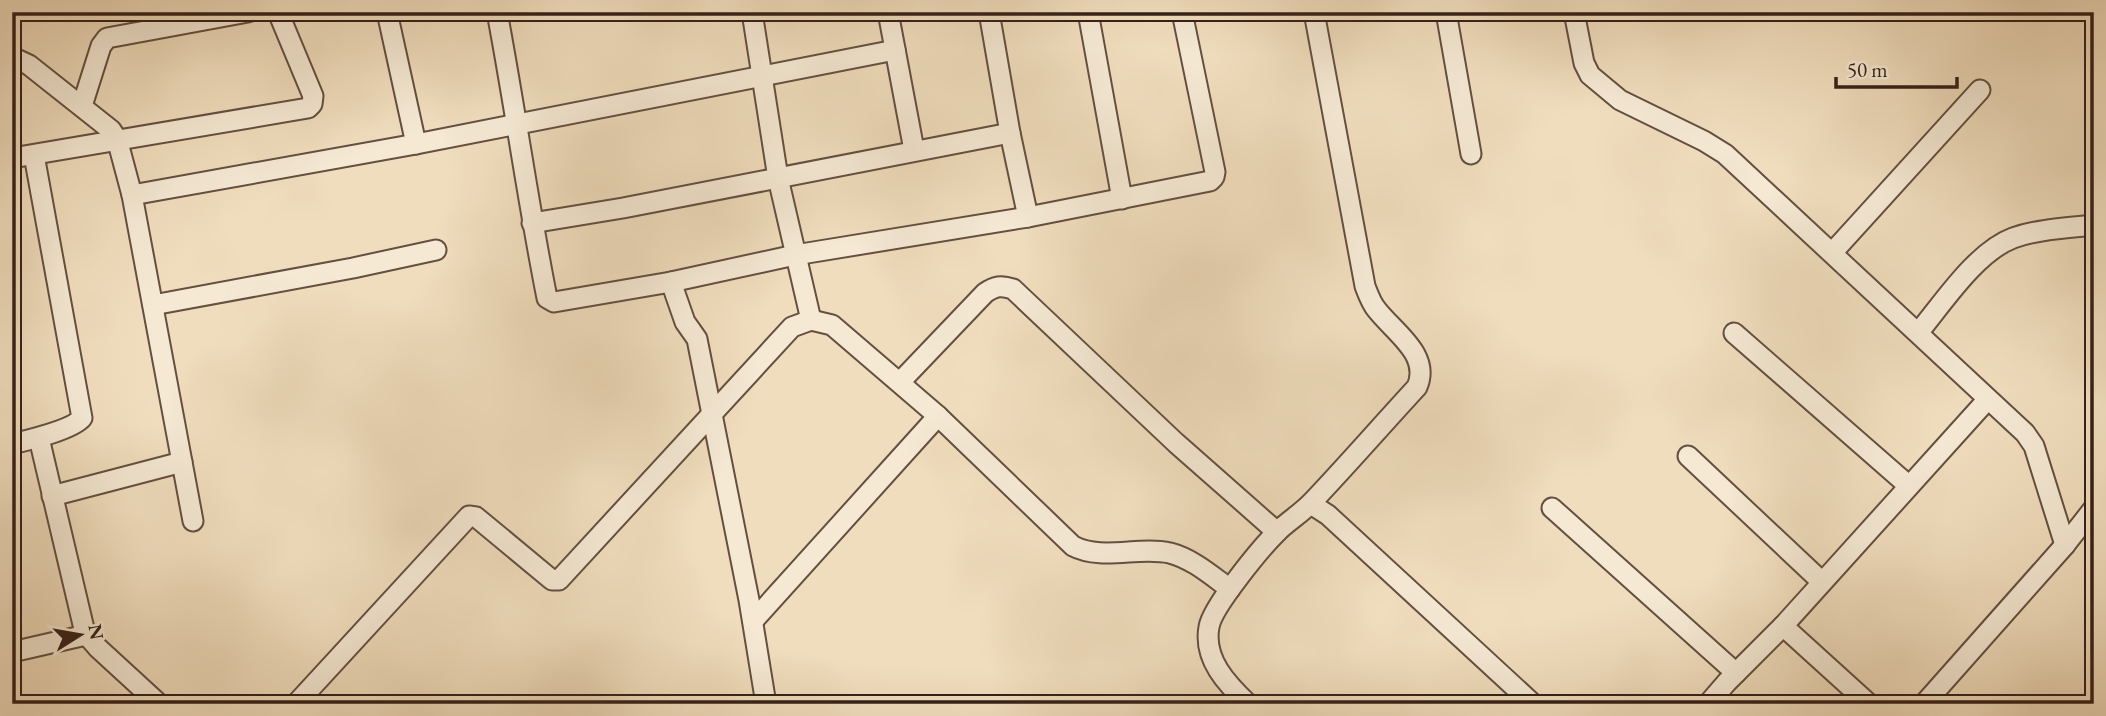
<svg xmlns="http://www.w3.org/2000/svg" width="2106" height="716" font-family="'EB Garamond',serif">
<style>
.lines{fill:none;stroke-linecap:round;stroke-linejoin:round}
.minor-casing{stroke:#644f41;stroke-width:23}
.minor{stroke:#f5e9d4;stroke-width:19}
</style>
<rect width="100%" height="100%" fill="#f0ddbd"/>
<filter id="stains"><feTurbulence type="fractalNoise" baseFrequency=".00286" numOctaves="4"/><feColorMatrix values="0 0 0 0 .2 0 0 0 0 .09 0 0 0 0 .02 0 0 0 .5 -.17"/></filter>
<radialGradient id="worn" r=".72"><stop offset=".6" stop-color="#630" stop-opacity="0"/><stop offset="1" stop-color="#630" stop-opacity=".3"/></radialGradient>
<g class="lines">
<g class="minor-casing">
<g id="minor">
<polyline points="387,12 416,144"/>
<path d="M497,12C515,107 528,203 547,298L554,302L671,282L795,255L1028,217L1210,181L1214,177L1215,172L1182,12"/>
<polyline points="752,12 778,178 811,320"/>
<polyline points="888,12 914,150"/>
<polyline points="989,12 1010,133 1028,217"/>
<polyline points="1088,12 1122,199"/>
<polyline points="1446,12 1471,154"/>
<polyline points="1574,12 1584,63 1590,75 1620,100 1704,141 1725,154 2025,433 2034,446 2065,545"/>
<polyline points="12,57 29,65 111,130 117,139 132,195 416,144 895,50"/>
<polyline points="82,106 101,46 107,38 248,12"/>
<polyline points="12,158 308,108 312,104 313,96 278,12"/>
<polyline points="132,195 193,521"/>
<polyline points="532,223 623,208 1010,133"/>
<polyline points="1832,253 1980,90"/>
<polyline points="671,282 685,322 697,339 749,600 766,704"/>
<polyline points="153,305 353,268 436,250"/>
<polyline points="1734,333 1909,486"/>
<path d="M1918,333C1943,303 1976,252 2013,238C2038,229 2068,228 2094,225"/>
<path d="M900,382L985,293C995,286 1001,285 1013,289L1176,443L1277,532"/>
<polyline points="39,438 85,633 98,648 159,704"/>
<path d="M12,444C28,440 72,430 82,418L34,155"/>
<polyline points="1688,456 1822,582"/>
<polyline points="52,496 182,462"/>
<polyline points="1311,504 1328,515 1533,704"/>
<polyline points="1552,508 1736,673"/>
<polyline points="753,621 938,416"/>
<polyline points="1783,626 1869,704"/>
<polyline points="12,652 86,635"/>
<path d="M296,704L469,516L476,517L552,580H559L792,327L811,320L832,325L938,416L1073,546C1102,561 1139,546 1170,553C1193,559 1212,576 1230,589"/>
<path d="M1248,704C1227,684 1203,659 1209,627C1212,607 1261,548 1277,532C1288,521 1302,513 1313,501C1348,464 1382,425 1417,387C1431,355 1395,333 1377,310C1371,303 1368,294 1365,286L1314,12"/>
<polyline points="1708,704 1727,682 1783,626 1988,399"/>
<polyline points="1924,704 2065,545 2094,508"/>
</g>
</g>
<use href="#minor" class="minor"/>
</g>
<rect width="2106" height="716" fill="none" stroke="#f0ddbd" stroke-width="42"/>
<rect x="14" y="14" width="2078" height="688" fill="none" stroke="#352018" stroke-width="3.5"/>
<rect x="21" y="21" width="2064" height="674" fill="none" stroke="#352018" stroke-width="2"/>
<g transform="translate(80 635) rotate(79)" stroke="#f5e9d4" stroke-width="5" paint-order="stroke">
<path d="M0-5L12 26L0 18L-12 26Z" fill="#352018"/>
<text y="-10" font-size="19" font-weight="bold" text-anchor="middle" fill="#352018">N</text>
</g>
<path d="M1836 77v10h121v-10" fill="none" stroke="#352018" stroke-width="3.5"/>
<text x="1847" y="77" font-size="21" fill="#352018" stroke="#f5e9d4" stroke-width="5" paint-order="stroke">50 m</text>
<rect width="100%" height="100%" filter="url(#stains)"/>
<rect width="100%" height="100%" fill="url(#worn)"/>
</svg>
